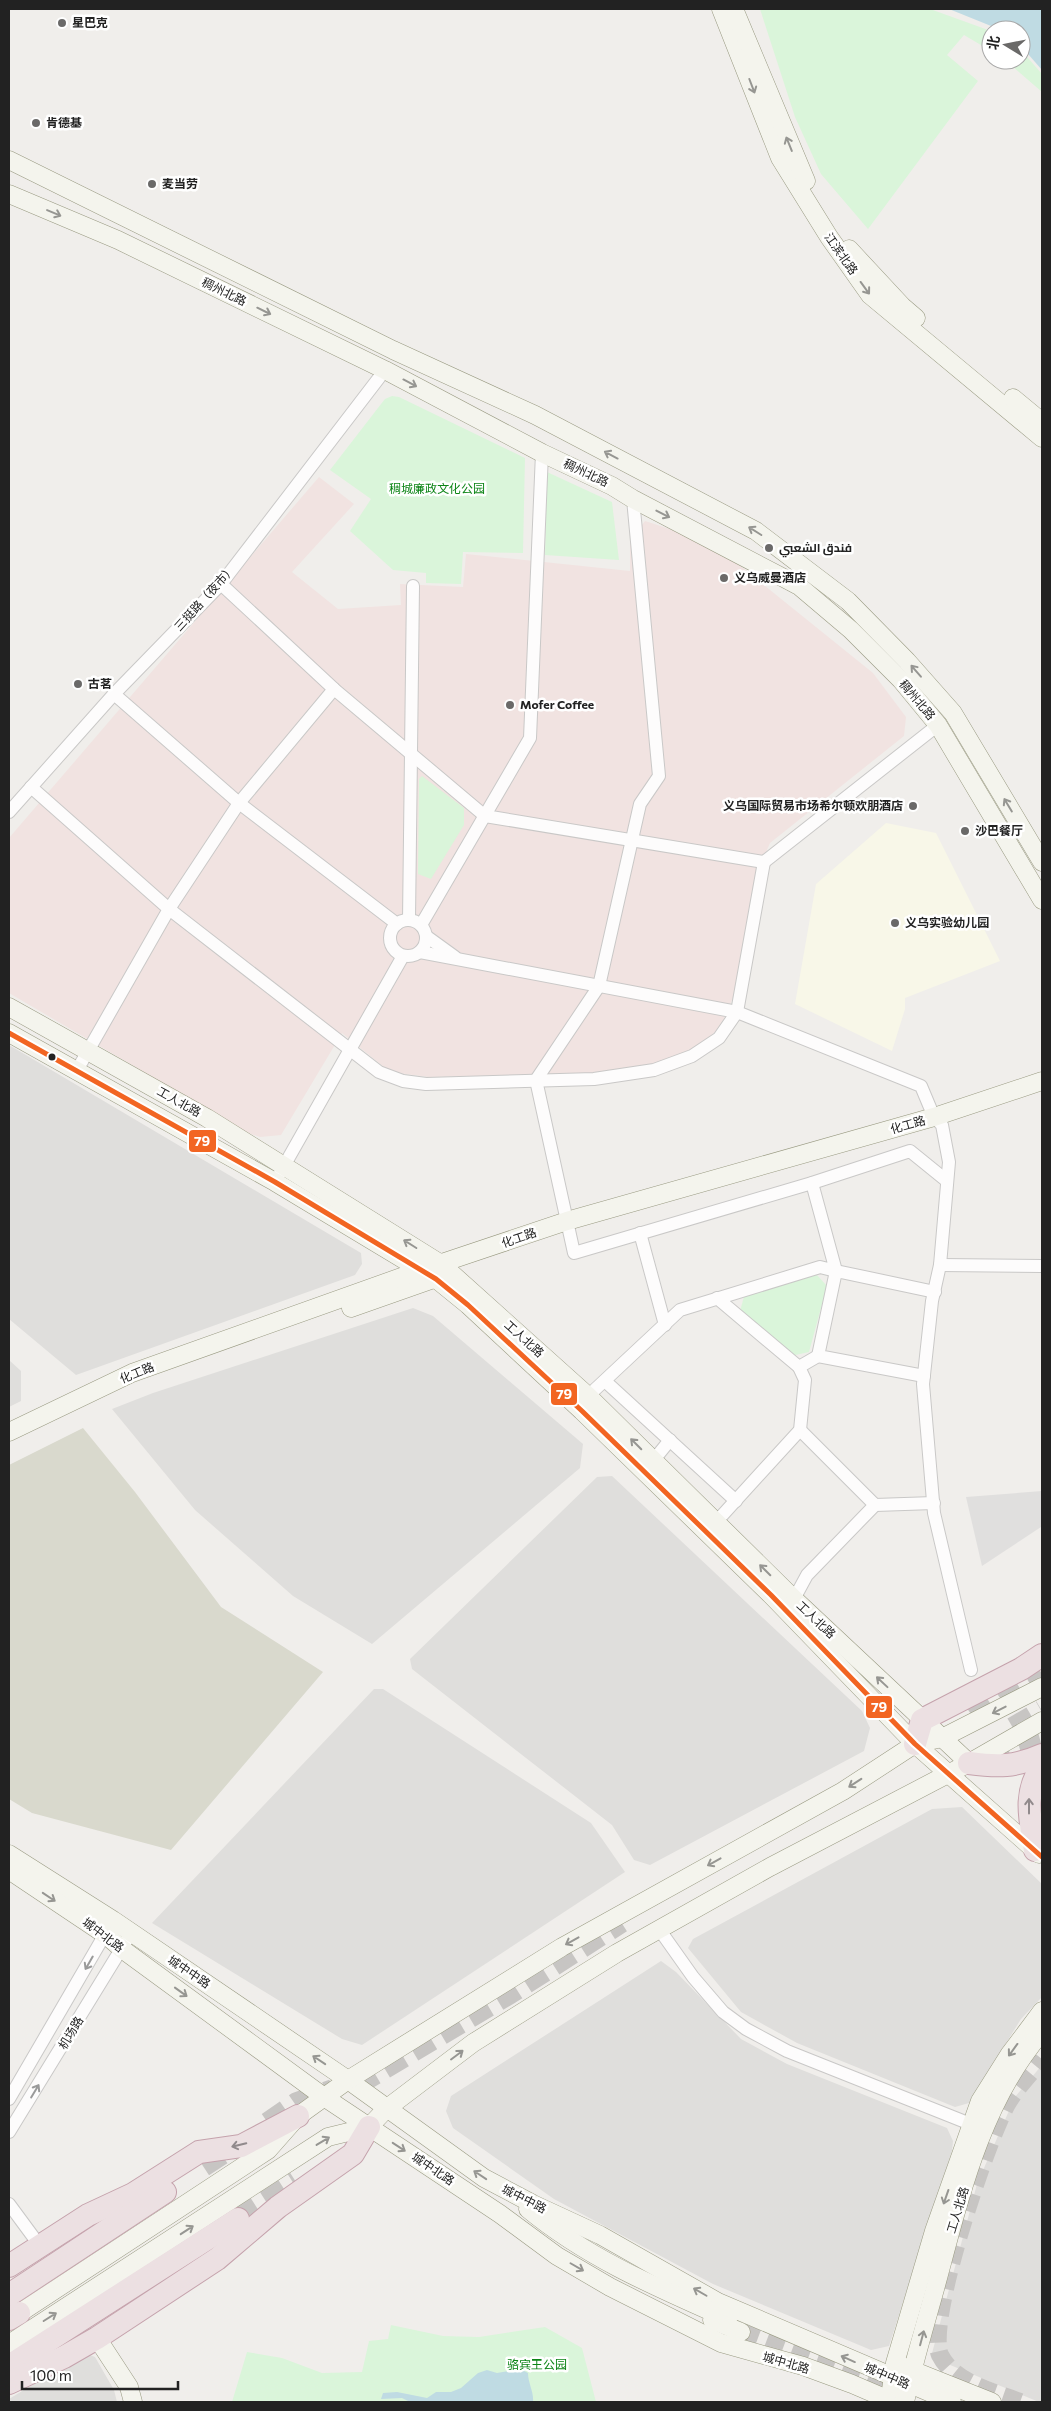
<svg xmlns="http://www.w3.org/2000/svg" width="1051" height="2411" font-family="Commissioner,Cairo,'Noto Sans SC',sans-serif">
<style>
.residential{fill:#dfdedc}
.commercial{fill:#f1e3e1}
.education{fill:#f8f7e8}
.construction{fill:#d9d9cd}
.park{fill:#daf5da}
.parking{fill:#e0dfde}
.water{fill:#bfdbe3}
.lines{fill:none;stroke-linecap:round;stroke-linejoin:round}
.secondary-tunnel{stroke:#c7c5c3;stroke-width:18;stroke-dasharray:18 9;stroke-linecap:butt}
.highway-tunnel{stroke:#c7c5c3;stroke-width:22;stroke-dasharray:22 11;stroke-linecap:butt}
.street-casing{stroke:#c9c8c7;stroke-width:14}
.secondary-casing{stroke:#999a82;stroke-width:19}
.highway-casing{stroke:#c5a2ac;stroke-width:24}
.street{stroke:#fdfcfc;stroke-width:12}
.secondary{stroke:#f4f4ed;stroke-width:18}
.highway{stroke:#ece0e2;stroke-width:22}
.bus-1-casing{stroke:#fff;stroke-width:9}
.bus-1{stroke:#f26522;stroke-width:5}
.oneway{stroke:#969692}
.oneway2{stroke:#918a8c}
.oneway3{stroke:#9a9a9a}
.poi-dot{fill:#6a6968;stroke:#fff;stroke-width:2}
.bus-dot{fill:#222;stroke:#fff;stroke-width:2}
.labels{text-anchor:middle;stroke-width:5;stroke-linejoin:round;paint-order:stroke}
.poi-label{font-size:12px;font-weight:bold;fill:#222;stroke:#fff;text-anchor:start}
.street-label{font-size:12px;fill:#222;stroke:#fff}
.park-label{font-size:12px;fill:#0c8416;stroke:#fff}
.line-badge{stroke:#fff;stroke-width:2}
.badge-label{font-size:14px;text-anchor:middle;font-weight:bold;fill:#fff}
</style>
<rect width="100%" height="100%" fill="#f0eeeb"/>
<g class="residential">
<polygon points="9,1045 361,1253 362,1264 355,1275 76,1375 9,1319"/>
<polygon points="413,1308 433,1316 583,1444 580,1468 372,1644 293,1596 195,1510 112,1409 153,1393"/>
<polygon points="9,1360 21,1371 21,1401 9,1407"/>
<polygon points="612,1476 862,1711 870,1728 864,1751 650,1865 634,1860 612,1825 412,1669 410,1659 597,1477"/>
<polygon points="374,1689 383,1689 591,1823 625,1872 362,2045 342,2039 152,1923"/>
<polygon points="962,1807 1042,1884 1042,1997 1021,2019 969,2103 955,2107 797,2043 741,2012 688,1948 693,1939 932,1809"/>
<polygon points="661,1961 676,1972 741,2039 787,2064 947,2128 953,2141 952,2151 889,2346 871,2350 713,2284 554,2199 453,2128 446,2111 451,2096"/>
<polygon points="1042,2065 1042,2402 1039,2402 931,2357 977,2184 1015,2097"/>
<polygon points="85,2353 95,2357 114,2390 117,2402 9,2402 9,2399"/>
</g>
<polygon class="commercial" points="319,477 354,504 292,572 338,609 401,605 400,584 463,587 466,554 630,571 630,540 645,521 673,530 738,564 873,673 906,717 904,736 770,843 756,875 737,988 720,1028 689,1053 664,1062 611,1073 429,1077 390,1072 342,1033 281,1135 260,1137 248,1133 9,993 9,838"/>
<polygon class="education" points="886,823 936,833 1000,961 905,998 905,1009 892,1051 795,1004 816,884"/>
<polygon class="construction" points="83,1428 135,1492 221,1607 323,1672 171,1850 32,1813 9,1799 9,1465"/>
<g class="park">
<polygon points="760,9 930,9 991,31 991,51 964,35 947,55 978,81 868,229 821,174 795,117"/>
<polygon points="1021,50 1042,74 1042,92 1005,60 1021,60"/>
<polygon points="392,396 399,397 525,458 523,553 463,552 461,584 426,583 426,573 393,570 350,531 371,499 330,470 381,404 385,399"/>
<polygon points="547,472 612,502 619,560 545,555"/>
<polygon points="422,776 464,808 464,825 431,879 418,874 419,779"/>
<polygon points="817,1275 827,1286 809,1352 791,1356 740,1311 745,1293"/>
<polygon points="391,2325 443,2336 479,2337 545,2327 582,2348 596,2402 232,2402 247,2352 282,2358 322,2373 362,2372 369,2341 388,2339"/>
</g>
<polygon class="parking" points="1042,1491 1041,1527 982,1566 966,1497"/>
<g class="water">
<polygon points="949,9 1042,9 1042,70 1021,46 1021,30 1001,30"/>
<path d="M520,2369L528,2373C528,2383 534,2392 533,2402H410L402,2398L381,2399L383,2393L397,2392L427,2398L436,2392H451L461,2388L478,2373L487,2370L497,2373Z"/>
</g>
<g class="lines">
<g class="secondary-tunnel">
<polyline points="741,2332 905,2393"/>
<path d="M1020,2402C994,2392 954,2383 940,2355C925,2322 987,2140 1007,2104C1016,2088 1031,2073 1042,2059"/>
</g>
<g class="highway-tunnel">
<polyline points="973,1717 1005,1695 1042,1674"/>
<polyline points="1013,1728 1042,1711"/>
<polyline points="987,1754 1042,1739"/>
<polyline points="356,2085 510,1993 621,1922"/>
<polyline points="268,2123 297,2103 333,2090"/>
<polyline points="203,2166 235,2145"/>
<polyline points="238,2219 296,2182"/>
</g>
<g class="street-casing">
<g id="street">
<polyline points="633,499 659,776 640,804 599,986 536,1080 574,1253 812,1183 910,1151 947,1181"/>
<polyline points="221,584 334,689 485,816 764,862 938,725"/>
<polyline points="114,694 239,803 397,924"/>
<polyline points="31,787 169,909 379,1072 403,1081 426,1084 594,1079 654,1070 692,1056 719,1038 737,1012 764,862"/>
<polyline points="9,812 114,694 221,584 385,370"/>
<polyline points="409,920 413,586"/>
<circle cx="408" cy="938" r="18"/>
<polyline points="421,925 530,738 542,453"/>
<polyline points="426,936 455,957"/>
<polyline points="420,952 737,1012 921,1086 934,1117 942,1125 949,1162 940,1265 932,1301 923,1384 934,1513 971,1670"/>
<polyline points="76,1072 169,909 239,803 334,689"/>
<polyline points="280,1173 403,956"/>
<polyline points="640,1233 665,1325"/>
<polyline points="940,1265 1042,1266"/>
<polyline points="717,1298 799,1367 818,1356"/>
<polyline points="924,1376 818,1356 836,1271 935,1292"/>
<polyline points="606,1382 736,1501"/>
<polyline points="588,1396 680,1310 820,1267 836,1271 812,1183"/>
<polyline points="800,1430 875,1505 934,1503"/>
<polyline points="653,1461 670,1440"/>
<polyline points="717,1521 800,1430 805,1380 799,1367"/>
<polyline points="794,1599 807,1575 875,1505"/>
<polyline points="659,1929 693,1977 723,2012 746,2029 787,2051 978,2127"/>
<polyline points="9,2099 108,1929"/>
<polyline points="9,2132 131,1933"/>
<polyline points="9,2204 40,2246"/>
</g>
</g>
<g class="secondary-casing">
<g id="secondary">
<polyline points="721,9 780,158 829,237 870,295 1042,438"/>
<polyline points="734,9 806,181"/>
<polyline points="9,160 393,350 535,415 756,531 848,601 907,661 953,713 1042,862"/>
<polyline points="9,194 118,240 385,370 542,453 612,486 633,499 799,586 851,630 901,680 938,725 1042,900"/>
<polyline points="849,249 902,306 916,318"/>
<polyline points="1013,398 1042,422"/>
<polyline points="9,1007 207,1118 441,1264 588,1396 794,1599 969,1763"/>
<polyline points="9,1033 275,1182 436,1279 468,1305 582,1411 771,1595 915,1744 1039,1854"/>
<polyline points="351,1308 442,1276"/>
<polyline points="9,1432 132,1373 421,1270 567,1221 934,1117 1042,1081"/>
<polyline points="9,1854 113,1920 348,2080 484,2178 533,2204 600,2235 718,2302 952,2402"/>
<polyline points="9,1870 106,1935 122,1949 324,2097 500,2214 557,2256 610,2287 721,2343 803,2366 852,2384 894,2402"/>
<path d="M528,2209C587,2258 658,2288 728,2319"/>
<polyline points="9,2320 268,2150 298,2116 348,2080 562,1947 843,1791 915,1744 942,1738 1042,1687"/>
<polyline points="712,2320 741,2332"/>
<polyline points="97,2338 129,2387 133,2402"/>
<polyline points="9,2344 328,2137 369,2127 386,2109 473,2043 617,1953 770,1867 969,1763 1042,1721"/>
<polyline points="902,2366 992,2402"/>
<polyline points="891,2390 895,2363 934,2231 980,2101 1009,2055 1042,2011"/>
<path d="M905,2402C914,2360 927,2319 938,2278C961,2192 983,2100 1042,2032"/>
</g>
</g>
<g class="highway-casing">
<g id="highway">
<polyline points="915,1744 922,1720 1021,1669 1042,1655"/>
<path d="M969,1763C998,1767 1015,1767 1042,1755"/>
<path d="M1035,1850C1030,1818 1023,1794 1042,1765"/>
<polyline points="9,2266 88,2215 133,2194 199,2152 241,2146 298,2116"/>
<polyline points="9,2295 165,2192"/>
<polyline points="9,2319 19,2313"/>
<polyline points="9,2366 238,2219"/>
<polyline points="9,2383 64,2357 97,2338 217,2259 278,2207 353,2154 369,2127"/>
</g>
</g>
<use href="#street" class="street"/>
<use href="#secondary" class="secondary"/>
<use href="#highway" class="highway"/>
<g class="bus-1-casing">
<polyline id="bus-1" points="9,1033 275,1182 436,1279 468,1305 582,1411 771,1595 915,1744 1042,1857"/>
</g>
<use href="#bus-1" class="bus-1"/>
</g>
<defs><path id="oneway-shaft" d="M-6 0H5M1.5-3L5.5 0L1.5 3" fill="none" stroke-width="1.6" stroke-linecap="round" stroke-linejoin="round" transform="scale(1.25)"/></defs>
<g class="oneway">
<use href="#oneway-shaft" transform="translate(752 86) rotate(69)"/>
<use href="#oneway-shaft" transform="translate(789 144) rotate(-112)"/>
<use href="#oneway-shaft" transform="translate(54 213) rotate(23)"/>
<use href="#oneway-shaft" transform="translate(865 288) rotate(54)"/>
<use href="#oneway-shaft" transform="translate(264 311) rotate(26)"/>
<use href="#oneway-shaft" transform="translate(410 383) rotate(28)"/>
<use href="#oneway-shaft" transform="translate(611 455) rotate(-152)"/>
<use href="#oneway-shaft" transform="translate(663 514) rotate(27)"/>
<use href="#oneway-shaft" transform="translate(755 531) rotate(-148)"/>
<use href="#oneway-shaft" transform="translate(916 671) rotate(-131)"/>
<use href="#oneway-shaft" transform="translate(1008 805) rotate(-121)"/>
<use href="#oneway-shaft" transform="translate(410 1244) rotate(-148)"/>
<use href="#oneway-shaft" transform="translate(636 1444) rotate(-135)"/>
<use href="#oneway-shaft" transform="translate(765 1570) rotate(-135)"/>
<use href="#oneway-shaft" transform="translate(882 1682) rotate(-137)"/>
<use href="#oneway-shaft" transform="translate(999 1710) rotate(153)"/>
<use href="#oneway-shaft" transform="translate(855 1783) rotate(147)"/>
<use href="#oneway-shaft" transform="translate(714 1862) rotate(151)"/>
<use href="#oneway-shaft" transform="translate(49 1897) rotate(34)"/>
<use href="#oneway-shaft" transform="translate(572 1941) rotate(151)"/>
<use href="#oneway-shaft" transform="translate(181 1992) rotate(36)"/>
<use href="#oneway-shaft" transform="translate(1013 2050) rotate(126)"/>
<use href="#oneway-shaft" transform="translate(457 2055) rotate(-37)"/>
<use href="#oneway-shaft" transform="translate(319 2060) rotate(-146)"/>
<use href="#oneway-shaft" transform="translate(323 2141) rotate(-31)"/>
<use href="#oneway-shaft" transform="translate(399 2147) rotate(33)"/>
<use href="#oneway-shaft" transform="translate(480 2175) rotate(-146)"/>
<use href="#oneway-shaft" transform="translate(946 2197) rotate(109)"/>
<use href="#oneway-shaft" transform="translate(187 2230) rotate(-33)"/>
<use href="#oneway-shaft" transform="translate(577 2267) rotate(30)"/>
<use href="#oneway-shaft" transform="translate(700 2292) rotate(-150)"/>
<use href="#oneway-shaft" transform="translate(50 2317) rotate(-32)"/>
<use href="#oneway-shaft" transform="translate(922 2338) rotate(-75)"/>
<use href="#oneway-shaft" transform="translate(848 2359) rotate(-156)"/>
</g>
<g class="oneway2">
<use href="#oneway-shaft" transform="translate(1029 1806) rotate(-90)"/>
<use href="#oneway-shaft" transform="translate(239 2145) rotate(166)"/>
</g>
<g class="oneway3">
<use href="#oneway-shaft" transform="translate(89 1963) rotate(120)"/>
<use href="#oneway-shaft" transform="translate(35 2091) rotate(-59)"/>
</g>
<g class="poi-dot">
<circle cx="62" cy="23" r="5"/>
<circle cx="36" cy="123" r="5"/>
<circle cx="152" cy="184" r="5"/>
<circle cx="769" cy="548" r="5"/>
<circle cx="724" cy="578" r="5"/>
<circle cx="78" cy="684" r="5"/>
<circle cx="510" cy="705" r="5"/>
<circle cx="913" cy="806" r="5"/>
<circle cx="965" cy="831" r="5"/>
<circle cx="895" cy="923" r="5"/>
</g>
<circle class="bus-dot" cx="52" cy="1057" r="4.5"/>
<g class="labels">
<g class="poi-label">
<text x="72" y="27">星巴克</text>
<text x="46" y="127">肯德基</text>
<text x="162" y="188">麦当劳</text>
<text x="779" y="552">فندق الشعبي</text>
<text x="734" y="582">义乌威曼酒店</text>
<text x="88" y="688">古茗</text>
<text x="520" y="709">Mofer Coffee</text>
<text x="903" y="810" text-anchor="end">义乌国际贸易市场希尔顿欢朋酒店</text>
<text x="975" y="835">沙巴餐厅</text>
<text x="905" y="927">义乌实验幼儿园</text>
</g>
<g class="street-label">
<text transform="translate(841 254) rotate(55)" y="4">江滨北路</text>
<text transform="translate(224 292) rotate(26)" y="4">稠州北路</text>
<text transform="translate(586 473) rotate(25)" y="4">稠州北路</text>
<text transform="translate(205 598) rotate(-48)" y="4">三挺路（夜市）</text>
<text transform="translate(917 700) rotate(50)" y="4">稠州北路</text>
<text transform="translate(179 1102) rotate(29)" y="4">工人北路</text>
<text transform="translate(908 1125) rotate(-16)" y="4">化工路</text>
<text transform="translate(519 1238) rotate(-19)" y="4">化工路</text>
<text transform="translate(524 1339) rotate(42)" y="4">工人北路</text>
<text transform="translate(137 1373) rotate(-22)" y="4">化工路</text>
<text transform="translate(816 1620) rotate(43)" y="4">工人北路</text>
<text transform="translate(103 1935) rotate(37)" y="4">城中北路</text>
<text transform="translate(189 1972) rotate(34)" y="4">城中中路</text>
<text transform="translate(71 2033) rotate(-59)" y="4">机场路</text>
<text transform="translate(433 2169) rotate(34)" y="4">城中北路</text>
<text transform="translate(524 2199) rotate(27)" y="4">城中中路</text>
<text transform="translate(958 2210) rotate(-73)" y="4">工人北路</text>
<text transform="translate(786 2363) rotate(16)" y="4">城中北路</text>
<text transform="translate(887 2376) rotate(23)" y="4">城中中路</text>
</g>
<g class="park-label">
<text x="437" y="493">稠城廉政文化公园</text>
<text x="537" y="2369">骆宾王公园</text>
</g>
</g>
<g class="line-badge">
<rect x="188" y="1129" width="29" height="24" rx="5" fill="#f26522"/>
<rect x="550" y="1382" width="28" height="24" rx="5" fill="#f26522"/>
<rect x="865" y="1695" width="28" height="24" rx="5" fill="#f26522"/>
</g>
<g class="badge-label">
<text x="202" y="1146">79</text>
<text x="564" y="1399">79</text>
<text x="879" y="1712">79</text>
</g>
<rect width="1051" height="2411" fill="none" stroke="#222222" stroke-width="20"/>
<g transform="translate(1006 45) rotate(280)"><circle r="24" fill="#ffffff" stroke="#a7a7a7"/>
<path d="M0-4L9 19L0 12L-9 19Z" fill="#6a6968"/>
<text y="-8" font-size="14" font-weight="bold" text-anchor="middle" fill="#222222">北</text>
</g>
<path d="M22 2381v8h156v-8" fill="none" stroke="#222222" stroke-width="2.5"/>
<text x="30" y="2381" font-size="15" fill="#222222" stroke="#ffffff" stroke-width="4" paint-order="stroke">100 m</text>
</svg>
